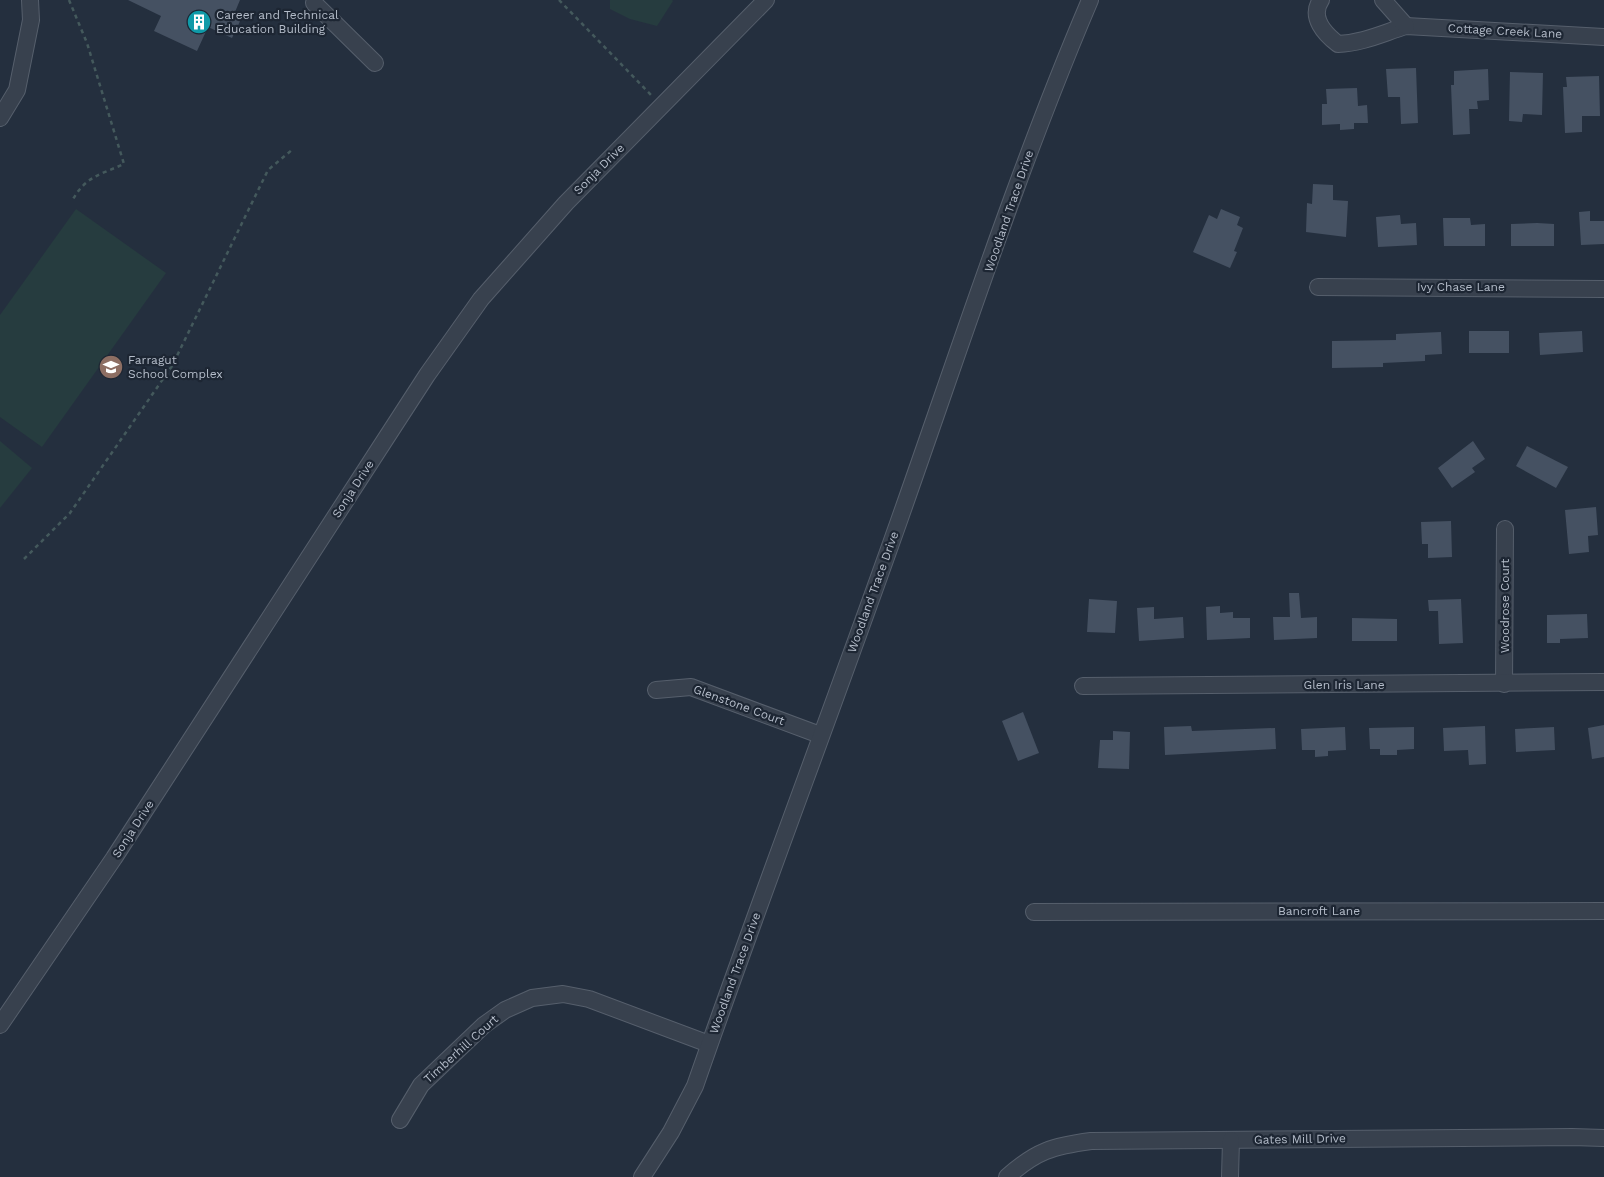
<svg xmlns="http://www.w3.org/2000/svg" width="1604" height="1177" font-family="'Work Sans',sans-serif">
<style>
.green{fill:#263c3f}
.building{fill:#455162}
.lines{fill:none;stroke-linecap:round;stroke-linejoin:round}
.minor-casing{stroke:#565f6c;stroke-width:18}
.path{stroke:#44595c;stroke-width:2.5;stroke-dasharray:4 4;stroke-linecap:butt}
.minor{stroke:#38414e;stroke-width:16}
.labels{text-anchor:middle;stroke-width:4.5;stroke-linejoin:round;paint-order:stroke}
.poi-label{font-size:12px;fill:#b4bcc9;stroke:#1d2633;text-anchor:start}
.street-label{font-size:12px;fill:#b4bcc9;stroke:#1d2633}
</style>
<rect width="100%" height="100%" fill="#242f3e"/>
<g class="green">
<polygon points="610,0 672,0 673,1 657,26 630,19 610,9"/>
<polygon points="76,209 166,273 42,447 0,417 0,315"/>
<polygon points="0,441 32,468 0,508"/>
</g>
<g class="building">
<polygon points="128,0 240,0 235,12 243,15 232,38 208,27 197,51 154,31 161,16"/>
<polygon points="1416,68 1418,123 1401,124 1400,97 1388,97 1386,69"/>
<polygon points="1488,69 1489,100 1477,101 1478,109 1469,109 1470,134 1453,135 1451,85 1454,85 1454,71"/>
<polygon points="1510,72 1543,73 1542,115 1523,114 1522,122 1509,121"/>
<polygon points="1599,76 1600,116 1582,116 1582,132 1565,133 1563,87 1567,87 1566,77"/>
<polygon points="1357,88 1358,106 1367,105 1368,123 1354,123 1354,129 1340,130 1340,124 1322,125 1322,104 1327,104 1326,89"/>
<polygon points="1313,184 1333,185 1333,200 1348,201 1346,237 1306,232 1307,203 1312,204"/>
<polygon points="1221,209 1240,217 1237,225 1243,228 1234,251 1237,252 1230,268 1193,252 1209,215 1217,219"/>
<polygon points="1590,211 1590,221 1604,221 1604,244 1581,245 1579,212"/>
<polygon points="1400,215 1401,224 1416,223 1417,245 1378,247 1376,217"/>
<polygon points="1443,218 1470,218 1471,225 1485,224 1485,246 1444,246"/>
<polygon points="1537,223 1554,224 1554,246 1511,246 1511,224"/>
<rect x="1469" y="331" width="40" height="22"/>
<polygon points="1582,331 1583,352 1540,355 1539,333"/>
<polygon points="1441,332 1442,354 1425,355 1425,361 1383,363 1383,367 1332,368 1332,341 1396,340 1396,334"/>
<polygon points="1473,441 1485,459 1472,468 1475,472 1452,488 1438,468"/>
<polygon points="1527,446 1568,467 1556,488 1516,466"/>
<polygon points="1596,507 1598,535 1588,536 1589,552 1569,554 1565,510"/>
<polygon points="1451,521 1452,557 1428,558 1428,544 1422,544 1421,522"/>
<polygon points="1289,593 1299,593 1301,618 1317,617 1317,638 1274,640 1273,617 1290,617"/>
<polygon points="1089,599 1117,601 1115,633 1087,632"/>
<polygon points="1461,599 1463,643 1439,644 1438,611 1429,611 1428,600"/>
<polygon points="1220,606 1220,613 1233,612 1233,618 1250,618 1250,638 1207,640 1206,607"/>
<polygon points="1154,607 1154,619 1183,617 1184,638 1139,641 1137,608"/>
<polygon points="1587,614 1588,638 1560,639 1560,643 1547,643 1547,615"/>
<polygon points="1352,618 1397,619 1397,641 1352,641"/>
<polygon points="1023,712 1039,753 1018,761 1002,721"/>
<polygon points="1604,725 1604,757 1592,759 1588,728"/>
<polygon points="1191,726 1192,731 1275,728 1276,749 1165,755 1164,727"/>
<polygon points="1485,726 1486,764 1469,765 1468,750 1444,751 1443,728"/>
<polygon points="1345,727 1346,750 1328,751 1328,756 1315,757 1315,750 1302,750 1301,729"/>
<polygon points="1414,727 1414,749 1397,750 1397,755 1380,755 1380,749 1370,749 1369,728"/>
<polygon points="1554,727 1555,750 1516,752 1515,729"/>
<polygon points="1113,731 1130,732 1129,769 1098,768 1100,740 1113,740"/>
</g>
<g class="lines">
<g class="minor-casing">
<g id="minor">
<path d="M1321,0C1309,17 1325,34 1338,44C1363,43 1383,33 1406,26L1604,37"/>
<polyline points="1383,0 1406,26"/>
<polyline points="314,3 375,63"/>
<polyline points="0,118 17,90 31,20 30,0"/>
<polyline points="1318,287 1604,289"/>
<polyline points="1504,684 1505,529"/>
<polyline points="1083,686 1604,682"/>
<polyline points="656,690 691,687 820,735"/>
<polyline points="1034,912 1604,911"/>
<polyline points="0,1025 114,858 427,375 481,299 566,203 766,0"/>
<polyline points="400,1120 421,1085 484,1025 505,1010 532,998 563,994 589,999 709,1044"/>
<path d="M642,1177L671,1132L695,1086C761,896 833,708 900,518C961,345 1018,169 1090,0"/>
<path d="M1007,1177C1036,1151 1053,1146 1091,1141L1572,1137L1604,1138"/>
<polyline points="1230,1177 1231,1140"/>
</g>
</g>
<g class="path">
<path d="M69,0L87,43L124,164C99,175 85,177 72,201"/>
<polyline points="559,0 652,96"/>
<polyline points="24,559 70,513 172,366 268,170 293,149"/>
</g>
<use href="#minor" class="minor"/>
</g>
<defs>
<g id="building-disc" transform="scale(1.25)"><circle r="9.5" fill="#0f9aa8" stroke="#1d2633"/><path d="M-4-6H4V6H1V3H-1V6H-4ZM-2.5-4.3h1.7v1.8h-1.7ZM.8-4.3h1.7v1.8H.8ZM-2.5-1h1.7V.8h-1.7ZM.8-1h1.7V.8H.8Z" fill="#fff"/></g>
<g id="school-disc" transform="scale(1.25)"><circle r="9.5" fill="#8d6e63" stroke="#1d2633"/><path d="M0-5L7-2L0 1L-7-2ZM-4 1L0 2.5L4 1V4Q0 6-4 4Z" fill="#fff"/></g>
</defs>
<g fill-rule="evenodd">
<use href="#building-disc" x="199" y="22"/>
<use href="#school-disc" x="111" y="367"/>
</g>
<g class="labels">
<g class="poi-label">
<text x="216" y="19">Career and Technical<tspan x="216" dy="14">Education Building</tspan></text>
<text x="128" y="364">Farragut<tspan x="128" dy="14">School Complex</tspan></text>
</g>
<g class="street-label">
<text transform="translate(1505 31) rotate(3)" y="4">Cottage Creek Lane</text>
<text transform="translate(599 169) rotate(-45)" y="4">Sonja Drive</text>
<text transform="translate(1009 211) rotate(-71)" y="4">Woodland Trace Drive</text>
<text x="1461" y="291">Ivy Chase Lane</text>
<text transform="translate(353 489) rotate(-57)" y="4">Sonja Drive</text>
<text transform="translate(873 592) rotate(-70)" y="4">Woodland Trace Drive</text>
<text transform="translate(1505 606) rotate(-90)" y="4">Woodrose Court</text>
<text x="1344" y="689">Glen Iris Lane</text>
<text transform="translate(739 705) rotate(20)" y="4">Glenstone Court</text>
<text transform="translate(133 829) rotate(-57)" y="4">Sonja Drive</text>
<text x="1319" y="915">Bancroft Lane</text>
<text transform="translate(735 973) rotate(-70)" y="4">Woodland Trace Drive</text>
<text transform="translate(461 1049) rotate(-42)" y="4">Timberhill Court</text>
<text transform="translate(1300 1139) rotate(-1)" y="4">Gates Mill Drive</text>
</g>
</g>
</svg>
